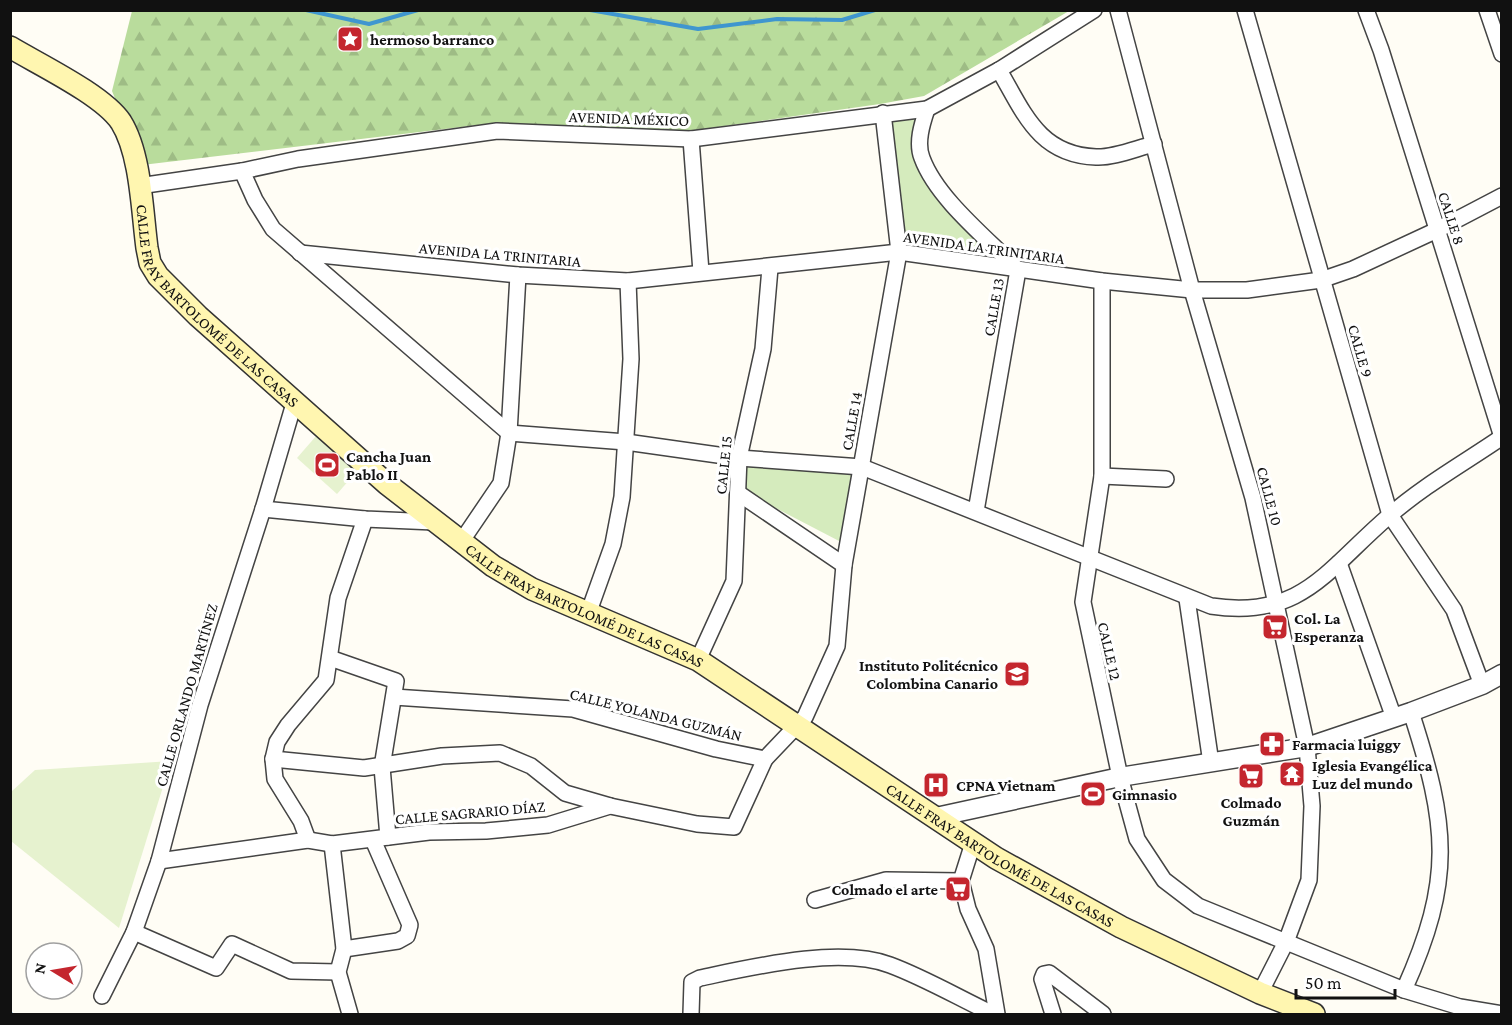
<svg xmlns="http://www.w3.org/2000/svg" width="1512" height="1025" font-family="'Crimson Pro',serif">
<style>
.grass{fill:#d5ebbd}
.forest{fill:url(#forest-firs)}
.pitch{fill:#e6f2cf}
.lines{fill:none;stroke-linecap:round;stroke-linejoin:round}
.stream{stroke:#3f96cf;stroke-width:4}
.minor-casing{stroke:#444;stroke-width:18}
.tertiary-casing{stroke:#444;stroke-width:21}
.secondary-casing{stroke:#333;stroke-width:24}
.minor{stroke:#fff;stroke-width:15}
.tertiary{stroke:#fff;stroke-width:18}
.secondary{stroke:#fff6b0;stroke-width:21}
.labels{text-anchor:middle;stroke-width:6;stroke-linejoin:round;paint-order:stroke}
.poi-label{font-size:16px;font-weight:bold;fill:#111;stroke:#fff;text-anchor:start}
.street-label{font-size:16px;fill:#111;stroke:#fff}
</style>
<defs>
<pattern id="forest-firs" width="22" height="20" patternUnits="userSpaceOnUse" patternTransform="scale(1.5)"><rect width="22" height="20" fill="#b9dc9c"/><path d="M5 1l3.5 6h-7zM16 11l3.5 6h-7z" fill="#9ebc85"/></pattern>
</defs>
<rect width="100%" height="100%" fill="#fffdf5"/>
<g class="grass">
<polygon points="924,105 917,131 938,193 1012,253 903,240 888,114"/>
<polygon points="743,450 856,464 841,542 741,490"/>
</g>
<polygon class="forest" points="132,11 1069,11 924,96 880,104 689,131 495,123 142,165 112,91"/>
<g class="pitch">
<polygon points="317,435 357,471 337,494 297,458"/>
<polygon points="171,761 119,928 11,841 11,792 35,770"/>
</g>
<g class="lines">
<g class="stream">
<polyline points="306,10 369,24 418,10"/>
<polyline points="590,10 698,29 777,19 842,20 875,10"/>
<polyline points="10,1014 11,1014"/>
</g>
<g class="minor-casing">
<g id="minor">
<polyline points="1118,10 1192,290 1253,498 1307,747 1312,806 1309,880 1286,942 1260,993"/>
<polyline points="1245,10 1390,515 1454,610 1482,685"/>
<polyline points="1366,10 1381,50 1502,437"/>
<polyline points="1487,10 1502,54"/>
<path d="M999,70C1024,113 1039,155 1096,157C1114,158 1137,148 1154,144"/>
<path d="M927,109C922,124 916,143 922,158C937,199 988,239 1018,270L976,511"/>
<polyline points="691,139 701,272"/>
<path d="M242,171L255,200L273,229L509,433L626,442L739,458L862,467L1211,606C1302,620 1327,569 1389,516C1423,486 1464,463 1502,437"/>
<polyline points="139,186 242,171 298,159 497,131 691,139 927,109 999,70 1094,10"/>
<polyline points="300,253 518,275 628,281 899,252 1102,281 1192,290 1247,290 1321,280 1353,269 1437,230 1502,196"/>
<polyline points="1102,281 1102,476 1083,602 1120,777 1137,839 1164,880 1198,906 1404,990 1460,1007 1502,1014"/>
<polyline points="1102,476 1166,479"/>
<polyline points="738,493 844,565"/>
<polyline points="263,509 365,519 434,522"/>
<polyline points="461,542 501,483 509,433 518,275"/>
<polyline points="1339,563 1394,718"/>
<polyline points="1187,599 1211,763"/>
<polyline points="588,614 613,544 622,497 631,359 628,281"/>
<polyline points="330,658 396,681 382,767 388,837"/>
<polyline points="698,660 734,581 739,458 763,349 770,268"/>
<polyline points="394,697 573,709 716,749 765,759"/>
<polyline points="273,759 364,768 442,756 500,753 531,766 565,793 610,806"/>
<polyline points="308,840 301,821 275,779 273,759 277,742 288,725 326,680 338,598 365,519"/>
<polyline points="973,843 961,881 968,909 986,949 997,1014"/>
<polyline points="332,844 344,949 338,972 350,1014"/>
<polyline points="159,861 308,840 332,844 429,832 486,831 548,825 610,806 697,824 734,827 765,759 805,717 837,646 844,565 899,252 883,113"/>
<polyline points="815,900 886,880 961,881"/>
<polyline points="134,932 216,968 232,944 291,971 338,972"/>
<polyline points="344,949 398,941 407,936 410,925 373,840"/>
<path d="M1404,990C1454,879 1448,826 1411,712"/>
<polyline points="102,996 134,932 159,861 200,705 263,509 295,400"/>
<path d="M691,1014L692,982L700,978C753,967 839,946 890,965C925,978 959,998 993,1014"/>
<polyline points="1053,1014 1042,979 1044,974 1049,973 1103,1014"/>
</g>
</g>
<g class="tertiary-casing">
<polyline id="tertiary" points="936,817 1120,777 1307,747 1411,712 1482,685 1502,674"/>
</g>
<g class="secondary-casing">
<g id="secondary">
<path id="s1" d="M10,47C40,65 103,95 121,122C141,154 142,211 147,248L150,263L158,276L198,316L387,484L493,566L532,589L698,660L996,858L1121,927L1260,993L1314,1014"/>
</g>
</g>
<use href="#minor" class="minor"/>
<use href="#tertiary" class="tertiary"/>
<use href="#secondary" class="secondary"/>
</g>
<defs>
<g id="sight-square" transform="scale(1.35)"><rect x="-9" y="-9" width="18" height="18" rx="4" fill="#c4262e" stroke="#fff"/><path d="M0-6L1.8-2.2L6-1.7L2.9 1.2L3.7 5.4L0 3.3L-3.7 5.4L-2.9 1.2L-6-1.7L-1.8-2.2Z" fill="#fff"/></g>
<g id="stadium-square" transform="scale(1.35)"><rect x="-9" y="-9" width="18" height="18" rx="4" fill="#c4262e" stroke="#fff"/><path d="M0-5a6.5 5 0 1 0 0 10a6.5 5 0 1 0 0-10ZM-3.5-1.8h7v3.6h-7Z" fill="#fff"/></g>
<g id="supermarket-square" transform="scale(1.35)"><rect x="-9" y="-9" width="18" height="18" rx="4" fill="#c4262e" stroke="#fff"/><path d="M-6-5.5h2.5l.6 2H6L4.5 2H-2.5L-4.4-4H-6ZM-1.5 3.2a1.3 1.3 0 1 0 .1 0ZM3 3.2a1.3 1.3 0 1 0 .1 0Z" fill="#fff"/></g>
<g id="school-square" transform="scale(1.35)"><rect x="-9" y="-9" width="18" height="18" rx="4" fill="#c4262e" stroke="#fff"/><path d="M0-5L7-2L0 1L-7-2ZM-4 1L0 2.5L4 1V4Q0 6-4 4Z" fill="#fff"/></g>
<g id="pharmacy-square" transform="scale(1.35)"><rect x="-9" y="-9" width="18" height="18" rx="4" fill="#c4262e" stroke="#fff"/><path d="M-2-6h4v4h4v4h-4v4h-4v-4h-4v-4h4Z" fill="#fff"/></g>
<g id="temple-square" transform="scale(1.35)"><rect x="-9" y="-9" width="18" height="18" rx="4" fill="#c4262e" stroke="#fff"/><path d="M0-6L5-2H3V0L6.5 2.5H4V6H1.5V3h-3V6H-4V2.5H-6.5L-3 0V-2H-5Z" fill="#fff"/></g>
<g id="hospital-square" transform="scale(1.35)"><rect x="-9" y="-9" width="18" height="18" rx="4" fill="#c4262e" stroke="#fff"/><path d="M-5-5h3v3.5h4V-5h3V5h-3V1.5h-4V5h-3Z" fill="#fff"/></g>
</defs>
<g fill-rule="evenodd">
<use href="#sight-square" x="350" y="39"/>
<use href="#stadium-square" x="327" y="465"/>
<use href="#supermarket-square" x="1275" y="627"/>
<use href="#school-square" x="1017" y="674"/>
<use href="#pharmacy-square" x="1272" y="744"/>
<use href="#temple-square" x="1292" y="774"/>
<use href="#supermarket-square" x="1251" y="776"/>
<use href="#hospital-square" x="936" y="785"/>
<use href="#stadium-square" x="1093" y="794"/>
<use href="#supermarket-square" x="958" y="889"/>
</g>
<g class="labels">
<g class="poi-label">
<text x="370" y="45">hermoso barranco</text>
<text x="346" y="462">Cancha Juan<tspan x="346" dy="18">Pablo II</tspan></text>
<text x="1294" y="624">Col. La<tspan x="1294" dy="18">Esperanza</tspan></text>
<text x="998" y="671" text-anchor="end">Instituto Politécnico<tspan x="998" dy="18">Colombina Canario</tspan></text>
<text x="1292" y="750">Farmacia luiggy</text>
<text x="1312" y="771">Iglesia Evangélica<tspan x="1312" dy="18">Luz del mundo</tspan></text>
<text x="956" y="791">CPNA Vietnam</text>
<text x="1112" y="800">Gimnasio</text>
<text x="1251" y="808" text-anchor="middle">Colmado<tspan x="1251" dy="18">Guzmán</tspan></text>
<text x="938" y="895" text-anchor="end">Colmado el arte</text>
</g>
<g class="street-label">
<text transform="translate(629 118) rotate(2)" y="6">AVENIDA MÉXICO</text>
<text transform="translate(1452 218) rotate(72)" y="6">CALLE 8</text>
<text transform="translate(984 247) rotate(8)" y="6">AVENIDA LA TRINITARIA</text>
<text transform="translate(500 254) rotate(5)" y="6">AVENIDA LA TRINITARIA</text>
<text dy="6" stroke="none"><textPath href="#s1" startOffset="352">CALLE FRAY BARTOLOMÉ DE LAS CASAS</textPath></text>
<text transform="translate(993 307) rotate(-80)" y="6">CALLE 13</text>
<text transform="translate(1361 351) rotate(74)" y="6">CALLE 9</text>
<text transform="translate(851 421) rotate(-80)" y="6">CALLE 14</text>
<text transform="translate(723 465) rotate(-84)" y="6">CALLE 15</text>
<text transform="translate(1270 496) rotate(75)" y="6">CALLE 10</text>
<text dy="6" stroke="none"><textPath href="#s1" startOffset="838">CALLE FRAY BARTOLOMÉ DE LAS CASAS</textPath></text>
<text transform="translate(1110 651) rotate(77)" y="6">CALLE 12</text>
<text transform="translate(186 695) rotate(-74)" y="6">CALLE ORLANDO MARTÍNEZ</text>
<text transform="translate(656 714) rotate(14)" y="6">CALLE YOLANDA GUZMÁN</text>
<text transform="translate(470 812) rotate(-5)" y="6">CALLE SAGRARIO DÍAZ</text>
<text dy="6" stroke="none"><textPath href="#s1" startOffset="1324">CALLE FRAY BARTOLOMÉ DE LAS CASAS</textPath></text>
</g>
</g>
<rect width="1512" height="1025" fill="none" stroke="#111111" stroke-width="24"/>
<g transform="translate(54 971) rotate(281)"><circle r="28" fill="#ffffff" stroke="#a0a0a0" stroke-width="1.5"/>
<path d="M0-4.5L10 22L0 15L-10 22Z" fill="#c4262e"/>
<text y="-9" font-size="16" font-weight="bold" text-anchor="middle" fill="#111111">N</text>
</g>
<path d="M1296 989v9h99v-9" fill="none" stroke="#111111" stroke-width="3"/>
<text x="1305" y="989" font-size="18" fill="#111111" stroke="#ffffff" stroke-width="4.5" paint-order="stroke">50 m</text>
</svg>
